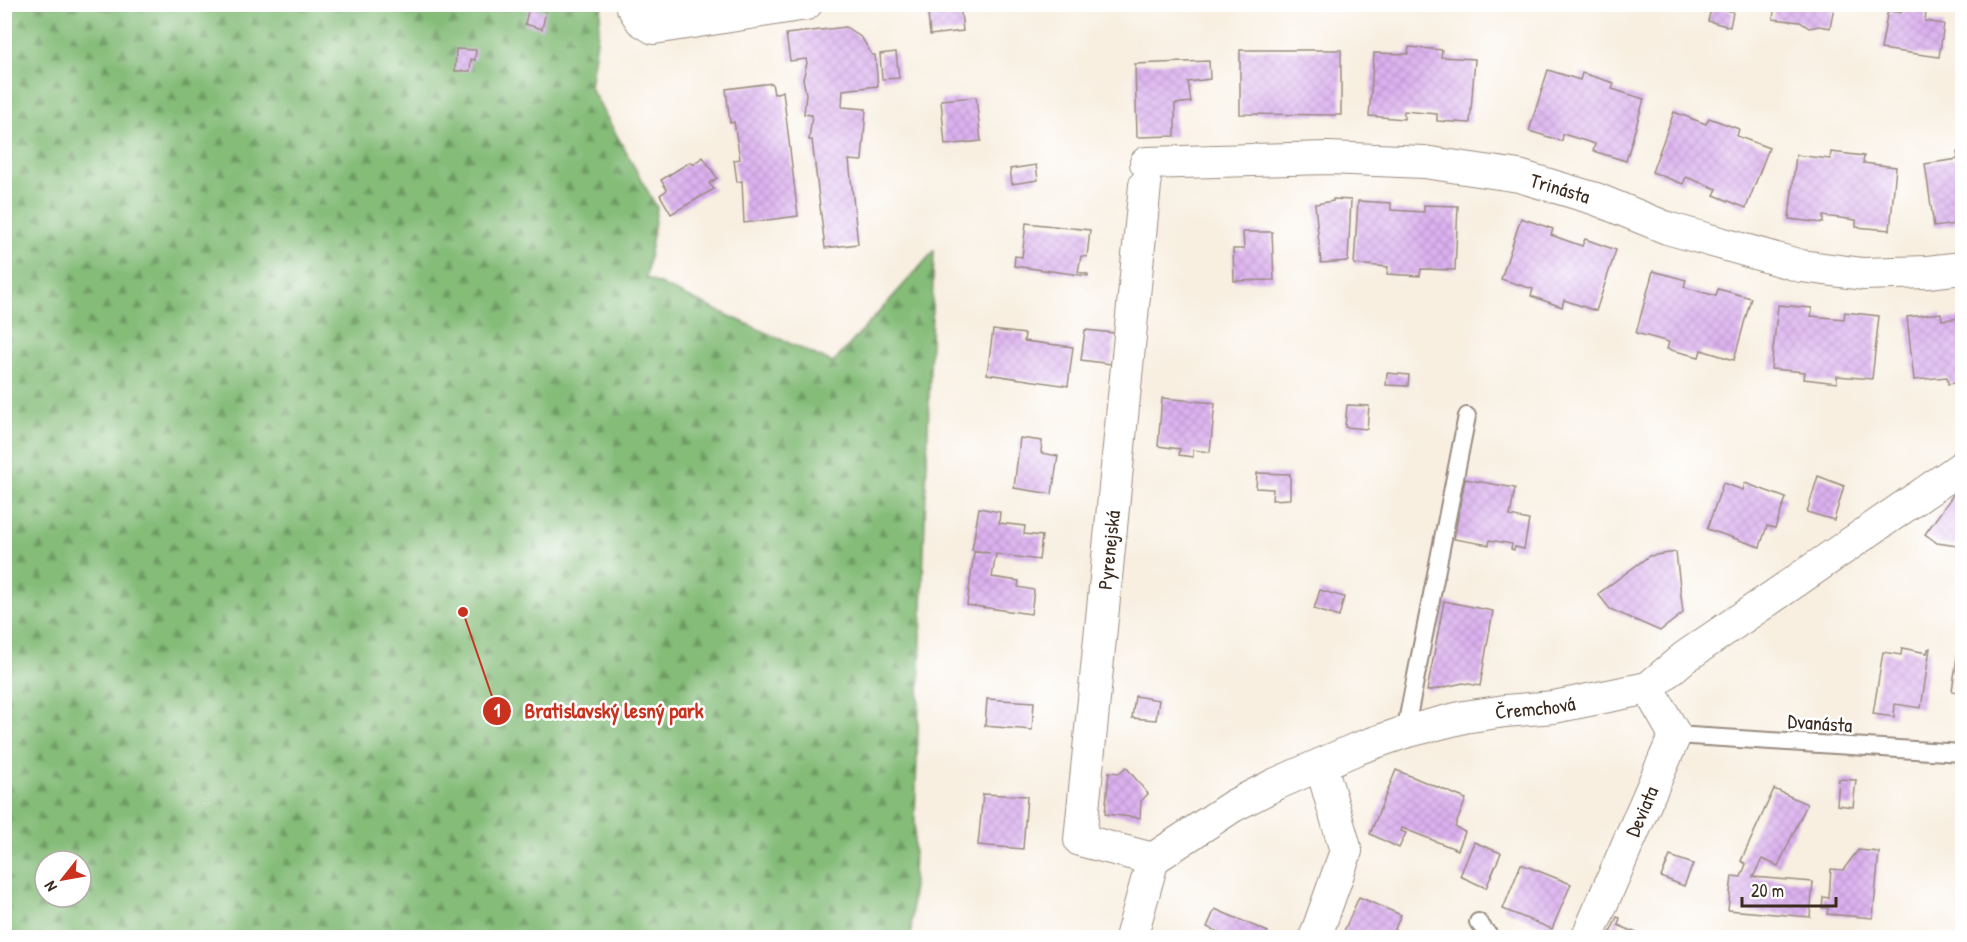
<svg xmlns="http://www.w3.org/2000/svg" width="1967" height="942" font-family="'Patrick Hand',sans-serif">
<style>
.forest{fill:url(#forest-firs);stroke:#60734b;stroke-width:1.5;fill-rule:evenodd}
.building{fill:url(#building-cross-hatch)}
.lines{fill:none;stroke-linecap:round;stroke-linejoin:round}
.lane-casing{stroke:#9a8c80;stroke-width:20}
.street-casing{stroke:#9a8c80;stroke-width:34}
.lane{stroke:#fff;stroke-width:16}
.street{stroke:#fff;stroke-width:32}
.labels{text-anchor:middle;stroke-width:5;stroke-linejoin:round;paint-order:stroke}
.street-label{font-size:20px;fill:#3b2a1e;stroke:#fff}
.leader{fill:none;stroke:#c8321e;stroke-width:2}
.callout-dot{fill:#c8321e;stroke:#fff;stroke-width:2}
.mark-label{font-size:18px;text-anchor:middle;font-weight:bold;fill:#fff}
.callout-label{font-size:21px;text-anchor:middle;font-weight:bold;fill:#c8321e;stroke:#fff;stroke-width:5;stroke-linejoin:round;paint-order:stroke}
</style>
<defs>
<pattern id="forest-firs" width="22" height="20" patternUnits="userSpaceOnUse" patternTransform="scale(1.5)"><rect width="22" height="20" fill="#84bc78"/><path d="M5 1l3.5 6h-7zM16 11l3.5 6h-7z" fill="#6d9962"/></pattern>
<pattern id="building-cross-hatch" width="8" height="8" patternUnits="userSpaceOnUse" patternTransform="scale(1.5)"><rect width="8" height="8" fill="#dbb1ef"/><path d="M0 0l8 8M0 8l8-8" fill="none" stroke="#bd98cc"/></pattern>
</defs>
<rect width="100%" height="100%" fill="#fff"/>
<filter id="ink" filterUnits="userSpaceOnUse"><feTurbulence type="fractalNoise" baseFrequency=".0167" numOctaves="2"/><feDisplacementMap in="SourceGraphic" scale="12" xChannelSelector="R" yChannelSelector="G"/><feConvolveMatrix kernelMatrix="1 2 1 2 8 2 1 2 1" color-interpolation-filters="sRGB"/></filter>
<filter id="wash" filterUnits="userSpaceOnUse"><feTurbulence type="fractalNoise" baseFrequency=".008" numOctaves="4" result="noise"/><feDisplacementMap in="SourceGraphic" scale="24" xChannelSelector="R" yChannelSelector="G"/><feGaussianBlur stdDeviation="1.35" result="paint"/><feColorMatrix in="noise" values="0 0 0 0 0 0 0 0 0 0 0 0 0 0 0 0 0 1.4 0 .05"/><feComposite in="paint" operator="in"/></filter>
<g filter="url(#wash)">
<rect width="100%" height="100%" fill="#f8efe1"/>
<path class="forest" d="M5,5H602L590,87L657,208L646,278L833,363L934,251L911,937L5,938ZM45,861H81V897H45Z"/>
<g id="blocks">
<g class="building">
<polygon points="927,4 960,4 963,31 930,35"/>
<polygon points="1775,4 1837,4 1834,7 1830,28 1819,26 1809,28 1800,22 1773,19"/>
<polygon points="1903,4 1927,4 1925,21 1944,24 1939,57 1881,49 1888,9 1890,9 1890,11 1901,13"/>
<polygon points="1712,5 1733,12 1730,27 1708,21"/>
<polygon points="529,7 546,11 542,29 525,24"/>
<polygon points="846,27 862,38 872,55 875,55 878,86 843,90 842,107 866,109 862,161 849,160 858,244 825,248 812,140 809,140 812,115 804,114 806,94 803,79 807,63 806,59 790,61 786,34"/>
<polygon points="1409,47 1442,50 1441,57 1475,59 1470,123 1437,121 1437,114 1404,111 1404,119 1369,116 1374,53 1408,54"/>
<polygon points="456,49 476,50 475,60 471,59 470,71 455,71"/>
<polygon points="1240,50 1341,50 1341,115 1240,114"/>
<polygon points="896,52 899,78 882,79 880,54"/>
<polygon points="1209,61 1210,79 1188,82 1191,102 1175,104 1175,136 1137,137 1135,64"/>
<polygon points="1548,70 1580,80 1582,73 1614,83 1612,89 1644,99 1626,161 1593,151 1595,144 1563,134 1562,141 1529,131"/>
<polygon points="772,83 774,94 783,91 798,216 744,223 742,181 737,182 734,160 740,159 734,122 730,123 726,89"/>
<polygon points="976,97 981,141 945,145 941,100"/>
<polygon points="1674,112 1706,124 1709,118 1739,129 1737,136 1769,148 1746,208 1714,195 1717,189 1686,177 1683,184 1652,172"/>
<polygon points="1962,151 1962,223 1934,227 1925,164 1958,159 1957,152"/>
<polygon points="1831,152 1864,156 1863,163 1896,167 1890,230 1856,227 1856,220 1823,216 1823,223 1789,219 1796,155 1830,159"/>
<polygon points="703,157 717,178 709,183 714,189 671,214 660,195 667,190 661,180 690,162 693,164"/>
<polygon points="1036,165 1038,180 1012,184 1010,169"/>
<polygon points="1333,199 1351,200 1348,261 1321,263 1315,204 1333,201"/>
<polygon points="1358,201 1391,203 1391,210 1424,212 1424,205 1458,206 1455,270 1421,269 1420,276 1387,274 1388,267 1354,264"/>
<polygon points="1521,218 1553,229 1551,235 1582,246 1585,239 1616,250 1596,311 1564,300 1562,307 1531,296 1533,289 1501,279"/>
<polygon points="1026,223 1090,230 1087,257 1081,256 1078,272 1088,274 1088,276 1014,266 1015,256 1022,257"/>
<polygon points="1243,232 1272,232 1274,280 1234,281 1233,249 1244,249"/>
<polygon points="1653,271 1686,280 1684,287 1716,296 1718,289 1751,298 1734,360 1701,350 1699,357 1667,349 1669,342 1636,333"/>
<polygon points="1778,305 1812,308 1811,316 1844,319 1845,312 1879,316 1872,379 1837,376 1837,383 1804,379 1805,372 1771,369"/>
<polygon points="1941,313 1942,320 1962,318 1962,382 1948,384 1947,377 1914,380 1907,317"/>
<polygon points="993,330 1025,334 1024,341 1073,347 1068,386 987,374"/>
<polygon points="1085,330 1115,333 1111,364 1081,360"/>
<polygon points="1387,373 1409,375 1408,386 1386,385"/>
<polygon points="1162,398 1215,403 1210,452 1193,450 1193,457 1179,455 1180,449 1158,446"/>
<polygon points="1347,405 1369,406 1367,429 1345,427"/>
<polygon points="1020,438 1042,441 1041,453 1058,456 1052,494 1014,488"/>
<polygon points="1257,473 1290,474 1290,499 1272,500 1273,489 1256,488"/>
<polygon points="1818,476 1844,486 1834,520 1807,512"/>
<polygon points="1465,479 1515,488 1510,516 1529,520 1524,549 1515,547 1514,550 1511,549 1512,544 1490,540 1489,545 1454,539"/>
<polygon points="1723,483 1743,490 1745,483 1786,498 1775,528 1767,526 1760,547 1707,529"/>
<polygon points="1953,495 1962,496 1957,546 1937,543 1925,534"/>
<polygon points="979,508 1000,512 999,523 1025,526 1024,534 1042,536 1039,560 996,554 992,577 1019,581 1018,587 1034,590 1031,614 967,605 974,552 990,553 972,550"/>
<polygon points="1676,552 1683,613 1660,631 1610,609 1598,594 1649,556"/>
<polygon points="1320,590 1344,597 1339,617 1314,609"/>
<polygon points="1444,601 1493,611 1480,686 1463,683 1427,691"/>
<polygon points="1961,630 1962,630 1962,693 1952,691"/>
<polygon points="1902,648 1927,653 1928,649 1930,648 1921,708 1895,704 1894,717 1873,714 1883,652 1901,655"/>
<polygon points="1135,696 1159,700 1156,720 1132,718"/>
<polygon points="987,699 1034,702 1032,730 985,726"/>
<polygon points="1126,767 1148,794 1141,801 1140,818 1105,814 1109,772 1119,773"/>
<polygon points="1396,770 1466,799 1455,827 1465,832 1458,850 1402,828 1401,831 1406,833 1399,848 1370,834"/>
<polygon points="1839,779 1856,780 1853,807 1837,805"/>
<polygon points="1774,789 1807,804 1778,866 1762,859 1753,877 1813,882 1810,917 1728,910 1732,876 1741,877 1746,864 1741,861"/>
<polygon points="983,794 1027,796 1023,849 978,845"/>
<polygon points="1474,842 1501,853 1486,888 1460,876"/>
<polygon points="1858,850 1879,852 1873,918 1827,914 1828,908 1822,908 1823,897 1829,898 1831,869 1843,870"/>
<polygon points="1670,856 1693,864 1684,886 1661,877"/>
<polygon points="1521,864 1571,884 1552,929 1503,909"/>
<polygon points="1359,897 1401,915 1391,938 1341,938"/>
<polygon points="1215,909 1268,932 1266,938 1230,938 1207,927"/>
<polygon points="1617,917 1620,918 1618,925 1648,938 1608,938"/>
</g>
</g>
</g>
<g filter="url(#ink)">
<use href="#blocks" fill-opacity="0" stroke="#9a8c80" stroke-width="1.5"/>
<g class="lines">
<g class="lane-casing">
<g id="lane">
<polyline points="1405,732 1467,416"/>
<polyline points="1675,735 1962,753"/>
<polyline points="1478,922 1491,938"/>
</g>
</g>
<g class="street-casing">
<g id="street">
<polyline points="631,4 641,20 654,28 806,4"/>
<path id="s1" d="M1146,163L1328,158L1424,162L1519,176L1596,199L1667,228L1801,266L1863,274L1928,272L1962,268"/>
<polyline points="1145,185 1080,840 1153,859"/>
<path id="s2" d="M1131,938L1153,859L1233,806L1276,784L1356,749L1405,732L1464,717L1505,711L1554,707L1648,688L1685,657L1962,467"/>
<polyline points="1315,938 1346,851 1321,765"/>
<path id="s3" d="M1587,938L1675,735L1648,688"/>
</g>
</g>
<use href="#lane" class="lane"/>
<use href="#street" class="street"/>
</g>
</g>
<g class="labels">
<g class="street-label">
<text dy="7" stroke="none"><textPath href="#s1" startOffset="417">Trinásta</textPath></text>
<text transform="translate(1109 550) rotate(-84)" y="7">Pyrenejská</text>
<text dy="7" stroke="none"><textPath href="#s2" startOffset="498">Čremchová</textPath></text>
<text transform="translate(1820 723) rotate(4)" y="7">Dvanásta</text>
<text dy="7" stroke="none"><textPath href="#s3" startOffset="138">Deviata</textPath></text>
</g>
</g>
<path class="leader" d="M463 612L497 711"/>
<g class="callout-dot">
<circle cx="463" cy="612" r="6"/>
<circle cx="497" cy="711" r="15"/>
</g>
<g class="mark-label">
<text x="497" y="717">1</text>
</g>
<g class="callout-label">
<text x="614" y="718">Bratislavský lesný park</text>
</g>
<rect width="1967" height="942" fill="none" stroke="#fff" stroke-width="24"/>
<g transform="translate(63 879) rotate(239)"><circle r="28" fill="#ffffff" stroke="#b1aaa5" stroke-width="1.5"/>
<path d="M0-4.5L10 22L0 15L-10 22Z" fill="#c8321e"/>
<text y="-9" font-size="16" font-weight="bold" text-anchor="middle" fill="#3b2a1e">N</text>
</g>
<path d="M1742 897v9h94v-9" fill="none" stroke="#3b2a1e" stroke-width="3"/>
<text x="1751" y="897" font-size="18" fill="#3b2a1e" stroke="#ffffff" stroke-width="4.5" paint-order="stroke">20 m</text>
</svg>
